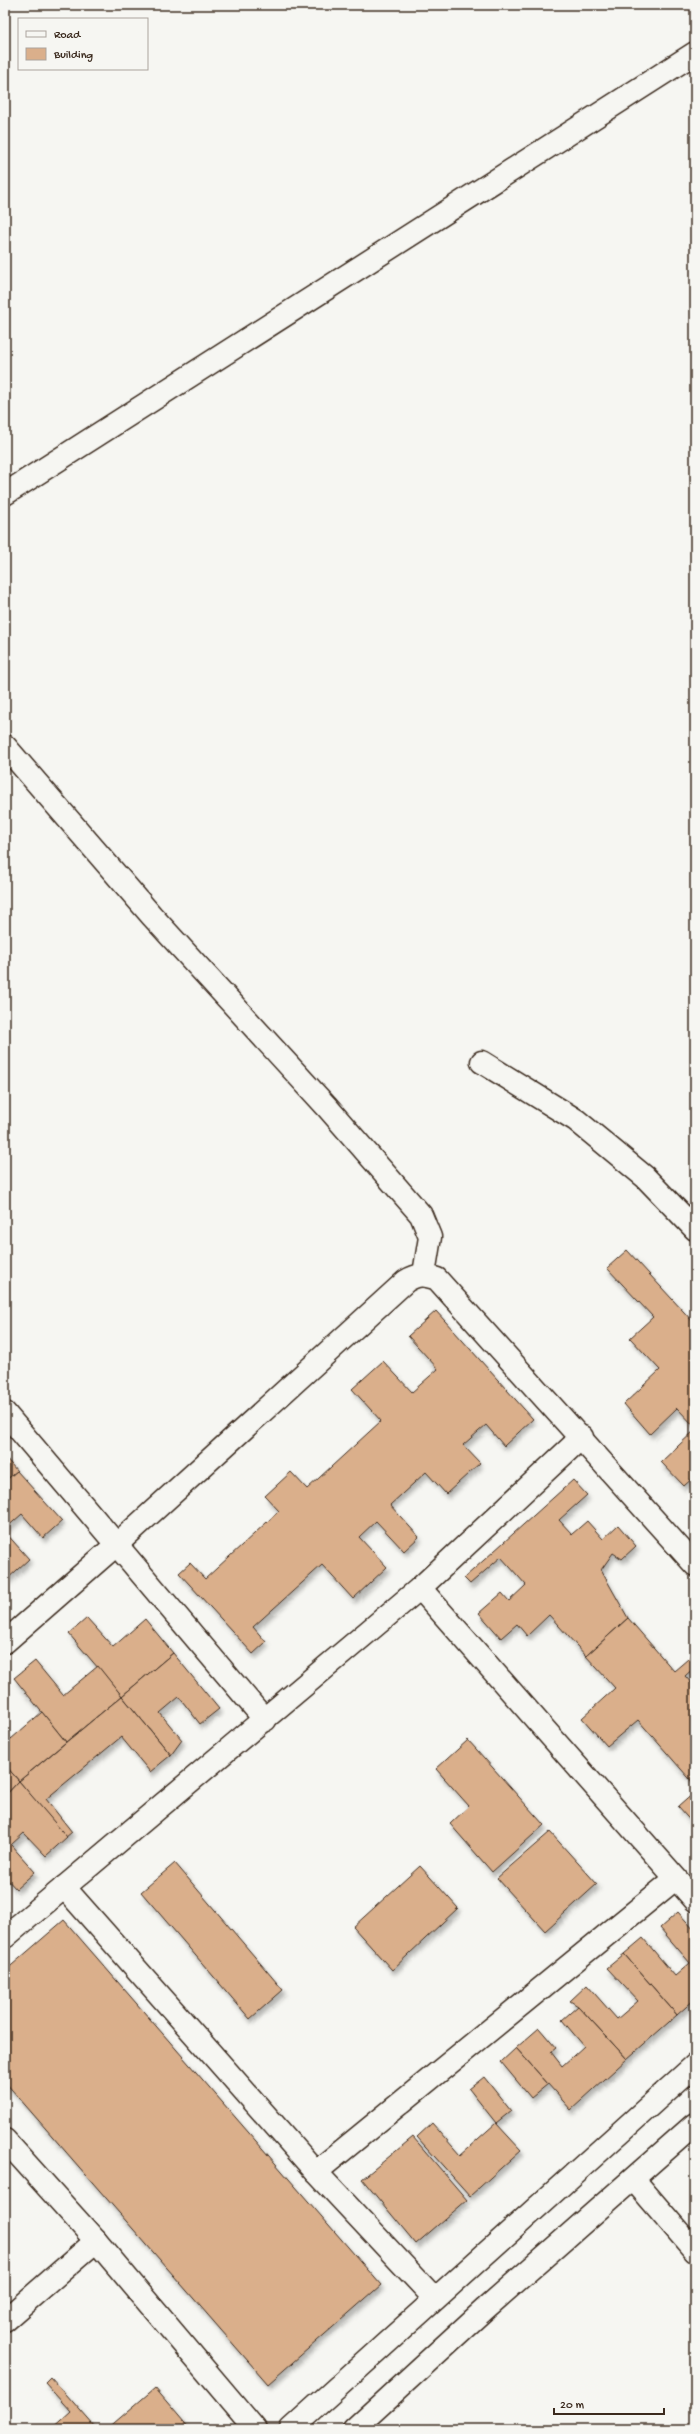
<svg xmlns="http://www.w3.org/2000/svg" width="700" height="2434" font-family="'Gochi Hand',sans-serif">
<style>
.building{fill:#daaf8b;stroke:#3b2a1e;filter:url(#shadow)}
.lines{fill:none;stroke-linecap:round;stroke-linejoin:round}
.minor-casing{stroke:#3b2a1e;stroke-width:25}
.minor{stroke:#f6f6f2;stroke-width:22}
</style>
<defs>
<filter id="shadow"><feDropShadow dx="2.5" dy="4.5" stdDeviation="2" flood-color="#0004"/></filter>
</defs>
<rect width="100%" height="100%" fill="#f6f6f2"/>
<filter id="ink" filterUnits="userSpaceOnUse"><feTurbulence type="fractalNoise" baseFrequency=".025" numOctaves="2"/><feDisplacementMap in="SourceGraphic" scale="8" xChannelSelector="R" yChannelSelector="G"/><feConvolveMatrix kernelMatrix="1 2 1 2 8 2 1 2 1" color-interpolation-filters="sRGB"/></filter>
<g filter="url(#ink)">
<g class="building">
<polygon points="627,1250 695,1324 695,1427 677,1408 650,1434 624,1404 660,1370 630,1338 653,1317 607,1268"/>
<polygon points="436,1311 533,1419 504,1446 486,1425 463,1445 480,1463 446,1494 426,1472 390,1505 419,1537 404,1551 376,1521 359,1537 387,1567 353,1599 322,1565 253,1627 266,1642 253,1654 179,1573 190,1563 205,1579 279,1511 265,1496 291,1472 307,1489 381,1421 352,1389 383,1361 412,1392 438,1369 408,1336"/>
<polygon points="695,1430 695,1476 684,1486 661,1462"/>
<polygon points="5,1457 17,1471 5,1481"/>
<polygon points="17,1471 62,1521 43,1538 22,1514 5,1529 5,1481"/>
<polygon points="573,1480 587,1495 559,1520 572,1534 587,1521 603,1539 618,1525 636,1546 622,1559 613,1553 601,1570 628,1618 586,1656 549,1615 527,1636 517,1624 501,1638 479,1613 502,1593 509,1601 526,1585 501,1557 470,1584 464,1578"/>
<polygon points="5,1532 29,1559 5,1581"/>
<polygon points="87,1618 113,1647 145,1619 173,1653 122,1696 69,1634"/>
<polygon points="628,1618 674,1671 695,1653 695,1667 685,1676 695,1687 695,1785 638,1720 607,1746 582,1718 615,1688 586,1656"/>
<polygon points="173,1653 219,1709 200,1724 179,1697 160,1713 182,1740 171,1755 122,1696"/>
<polygon points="35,1661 63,1695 98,1666 122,1696 66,1742 14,1678"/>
<polygon points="122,1696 171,1755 150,1772 121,1737 46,1799 72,1832 65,1838 19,1781"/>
<polygon points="42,1712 66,1742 19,1781 5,1765 5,1732 11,1739"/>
<polygon points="468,1740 544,1825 492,1872 450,1824 469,1806 436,1769"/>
<polygon points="5,1765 19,1781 5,1796"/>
<polygon points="19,1781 67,1837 46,1856 24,1833 11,1845 35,1872 16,1889 5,1877 5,1796"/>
<polygon points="695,1792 695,1826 678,1807"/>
<polygon points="550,1832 597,1884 545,1931 497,1878"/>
<polygon points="175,1863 283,1990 250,2019 141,1892"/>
<polygon points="420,1866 458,1908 392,1970 353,1927"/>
<polygon points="678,1912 695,1931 695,1999 677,2015 624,1954 643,1938 675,1976 690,1963 660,1928"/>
<polygon points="64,1920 381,2285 268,2384 5,2082 5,1971"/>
<polygon points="624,1954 677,2015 627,2059 578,2006 570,2001 587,1985 617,2019 638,2001 607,1968"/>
<polygon points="578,2006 627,2059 571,2110 516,2048 539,2028 556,2048 551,2052 562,2066 584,2046 562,2020"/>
<polygon points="516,2048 548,2084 531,2098 501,2062"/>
<polygon points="484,2077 511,2111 496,2123 469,2089"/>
<polygon points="432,2123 460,2155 496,2123 521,2150 470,2196 417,2137"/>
<polygon points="413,2137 467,2200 416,2244 362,2179"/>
<polygon points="51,2377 95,2427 93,2429 52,2429 71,2412 45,2383"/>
<polygon points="155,2388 190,2429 107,2429"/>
</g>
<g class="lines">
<g class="minor-casing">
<g id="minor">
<polyline points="5,494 695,53"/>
<polyline points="5,746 152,916 327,1107 421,1215 430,1237 424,1274"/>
<polyline points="482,1062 576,1120 645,1177 695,1229"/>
<polyline points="5,1413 265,1720"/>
<polyline points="420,1588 695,1900"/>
<path d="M5,1642L116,1545L406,1281C418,1274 424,1274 437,1279L695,1565"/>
<polyline points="64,1887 316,2172 435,2299"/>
<polyline points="5,1937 420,1588 582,1437"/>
<polyline points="5,2140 96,2241 255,2429"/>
<polyline points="316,2172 675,1879"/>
<polyline points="634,2180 695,2251"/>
<polyline points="5,2320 96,2241"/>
<polyline points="291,2429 695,2065"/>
<polyline points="354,2429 485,2309 695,2124"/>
</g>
</g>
<use href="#minor" class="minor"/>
</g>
</g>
<rect width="700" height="2434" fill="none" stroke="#f6f6f2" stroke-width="20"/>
<rect x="10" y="10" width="680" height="2414" fill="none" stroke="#3b2a1e" stroke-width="1.5" filter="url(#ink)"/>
<rect x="18" y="18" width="130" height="52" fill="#f6f6f2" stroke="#aba49d"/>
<rect x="26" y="31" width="20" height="6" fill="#f6f6f2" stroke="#aba49d"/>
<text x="54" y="38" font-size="12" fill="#3b2a1e">Road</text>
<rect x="26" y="48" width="20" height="12" fill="#daaf8b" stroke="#aba49d"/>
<text x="54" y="58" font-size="12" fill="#3b2a1e">Building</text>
<path d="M554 2408v6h110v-6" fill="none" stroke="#3b2a1e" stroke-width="2"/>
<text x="560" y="2408" font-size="12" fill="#3b2a1e" stroke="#f6f6f2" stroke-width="3" paint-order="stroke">20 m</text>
</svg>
